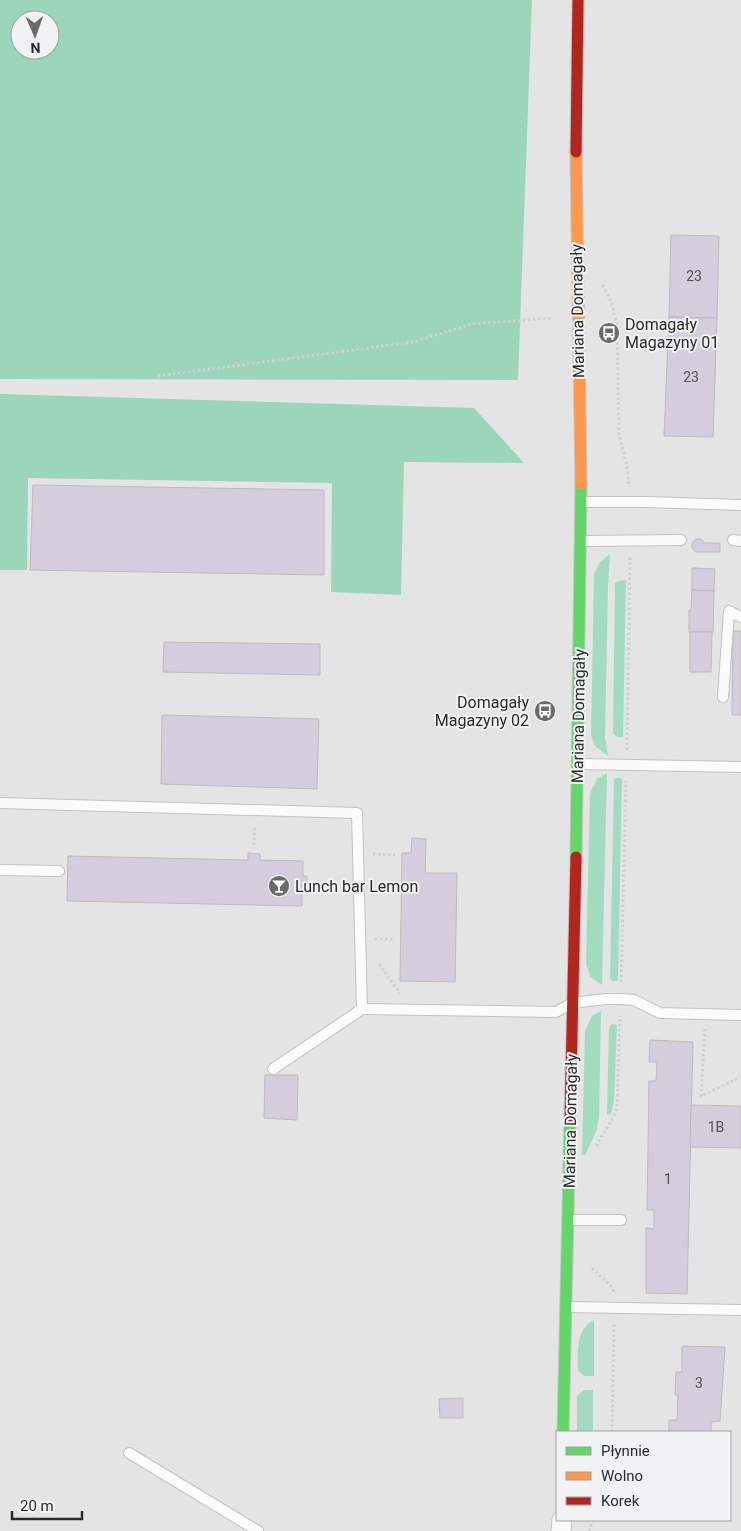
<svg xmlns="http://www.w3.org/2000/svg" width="741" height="1531" font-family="Roboto,sans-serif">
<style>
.green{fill:#a3dbc1}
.forest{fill:#9bd5bb;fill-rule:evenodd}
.building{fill:#d4cddd;stroke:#bbb}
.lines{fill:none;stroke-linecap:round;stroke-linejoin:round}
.lane-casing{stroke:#c2c2c3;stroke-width:12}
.street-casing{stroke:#c2c2c3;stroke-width:21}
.fast-casing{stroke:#c2c2c3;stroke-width:13}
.slow-casing{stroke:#c2c2c3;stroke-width:13}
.jam-casing{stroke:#c2c2c3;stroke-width:13}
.path{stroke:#d0d0d0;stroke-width:3;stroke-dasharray:2.5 2.5;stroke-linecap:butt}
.lane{stroke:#fbfbfb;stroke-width:10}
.street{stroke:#fbfbfb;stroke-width:19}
.fast{stroke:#63d668;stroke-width:11}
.slow{stroke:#ff974d;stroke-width:11}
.jam{stroke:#b3261e;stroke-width:11}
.labels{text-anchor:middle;stroke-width:4;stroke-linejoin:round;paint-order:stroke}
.number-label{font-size:14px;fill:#545357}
.street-label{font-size:16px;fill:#292a2a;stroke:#f1f2f3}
.poi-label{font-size:16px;fill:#292a2a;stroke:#f1f2f3;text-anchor:start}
</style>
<rect width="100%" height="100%" fill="#e4e4e4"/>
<g class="green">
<polygon points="610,554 608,586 605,737 608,756 595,746 591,735 594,574 600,562"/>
<polygon points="626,580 623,737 617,737 613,733 615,583 618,581"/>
<polygon points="607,773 602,985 590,976 586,964 590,794 597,779"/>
<polygon points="616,778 622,778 618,981 612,981 610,978 614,780"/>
<polygon points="601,1011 599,1117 596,1132 585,1155 582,1155 585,1031 592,1016"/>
<polygon points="612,1024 617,1025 614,1100 611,1114 607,1114 609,1027"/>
<path d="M594,1320V1376H584L578,1371C578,1353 575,1329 594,1320Z"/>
<polygon points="584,1390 593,1390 593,1432 577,1432 577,1396"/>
</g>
<g class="forest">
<path d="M0,0H532L518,380L0,379ZM20,20H50V50H20Z"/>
<polygon points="0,394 474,408 524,463 404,462 401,595 331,592 332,483 28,478 27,570 0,570"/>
</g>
<g class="building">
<polygon points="671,235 719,236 717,318 669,317"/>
<polygon points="669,317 717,318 713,437 664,436"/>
<polygon points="33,485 324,490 324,575 30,570"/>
<polygon points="696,539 701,539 705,543 720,543 720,552 696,552 692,548 692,543"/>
<polygon points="692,568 715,569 714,591 692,590"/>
<polygon points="692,590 714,591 713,632 689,632 689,610 691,610"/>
<polygon points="733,631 741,631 741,715 732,715"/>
<polygon points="690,632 712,632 711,672 690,672"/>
<polygon points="164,642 320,644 320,675 163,672"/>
<polygon points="162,715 319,719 317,789 161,784"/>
<polygon points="412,838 426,839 425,873 457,873 455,982 400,981 402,853 411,853"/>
<polygon points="248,853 260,854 260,860 303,861 303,876 307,876 307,884 302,884 302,906 67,901 68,856 248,860"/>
<polygon points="650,1040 693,1042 687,1294 646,1293 646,1228 654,1229 654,1210 647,1210 649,1081 656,1081 657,1062 649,1062"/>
<polygon points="265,1075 298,1075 297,1120 264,1118"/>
<polygon points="691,1105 741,1106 741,1148 690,1147"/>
<polygon points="682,1346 725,1347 720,1421 711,1422 711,1432 669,1432 669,1420 677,1420 678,1395 675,1395 676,1372 682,1372"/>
<polygon points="463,1398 463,1418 440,1418 439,1399"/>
</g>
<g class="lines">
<g class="lane-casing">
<g id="lane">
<polyline points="582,502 646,502 741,505"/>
<polyline points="733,540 741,541"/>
<polyline points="583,541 681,540"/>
<polyline points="723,697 729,611 741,617"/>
<polyline points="580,764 741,767"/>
<polyline points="0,803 357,813 362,1009 556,1012 572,1003 606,999 621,999 634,1000 660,1013 741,1015"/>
<polyline points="0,870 59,871"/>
<polyline points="273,1069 362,1009"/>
<polyline points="569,1220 621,1220"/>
<polyline points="567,1307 741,1310"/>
<polyline points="129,1453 258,1531"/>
</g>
</g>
<g class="street-casing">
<polyline id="street" points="561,1531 562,1520"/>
</g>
<g class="fast-casing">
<g id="fast">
<polyline points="576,857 581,484"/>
<polyline points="563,1432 570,1120"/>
</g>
</g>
<g class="slow-casing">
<polyline id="slow" points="576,152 581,484"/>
</g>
<g class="jam-casing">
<g id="jam">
<polyline points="576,152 578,0"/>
<polyline points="570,1120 576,857"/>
</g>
</g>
<g class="path">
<polyline points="603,285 612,304 617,326 619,434 627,467 629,487"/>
<polyline points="158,376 413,342 472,324 553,318"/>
<polyline points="627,750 630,556"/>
<polyline points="254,845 255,825"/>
<polyline points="373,854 395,855"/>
<polyline points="375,939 394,939"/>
<polyline points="379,964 400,993"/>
<polyline points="621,982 626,781"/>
<polyline points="705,1029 701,1096 741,1077"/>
<path d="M596,1146C603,1133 612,1122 617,1108L620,1016"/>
<path d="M592,1268C599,1277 611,1282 614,1292"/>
<polyline points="612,1432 614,1323"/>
<polyline points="589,1531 593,1520"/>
</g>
<use href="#lane" class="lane"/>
<use href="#street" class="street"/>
<use href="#fast" class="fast"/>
<use href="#slow" class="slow"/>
<use href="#jam" class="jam"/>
</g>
<defs>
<g id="bus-disc" transform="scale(1.125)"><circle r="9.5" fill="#6a6b6b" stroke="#f1f2f3"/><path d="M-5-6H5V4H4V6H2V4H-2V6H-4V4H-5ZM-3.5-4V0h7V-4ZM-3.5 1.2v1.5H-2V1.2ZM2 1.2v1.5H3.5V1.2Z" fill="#fff"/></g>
<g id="bar-disc" transform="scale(1.125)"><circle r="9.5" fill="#6a6b6b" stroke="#f1f2f3"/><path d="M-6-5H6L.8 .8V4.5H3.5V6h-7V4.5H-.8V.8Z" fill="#fff"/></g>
</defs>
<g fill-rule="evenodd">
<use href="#bus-disc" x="609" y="333"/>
<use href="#bus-disc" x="545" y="711"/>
<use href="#bar-disc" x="279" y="886"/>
</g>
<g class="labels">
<g class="number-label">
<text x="694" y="281">23</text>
<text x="691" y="382">23</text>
<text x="716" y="1132">1B</text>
<text x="668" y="1184">1</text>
<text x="699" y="1388">3</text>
</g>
<g class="street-label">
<text transform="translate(577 311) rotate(-91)" y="6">Mariana Domagały</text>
<text transform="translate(578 716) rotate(-89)" y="6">Mariana Domagały</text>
<text transform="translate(570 1121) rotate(-89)" y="6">Mariana Domagały</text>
</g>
<g class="poi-label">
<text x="625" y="330">Domagały<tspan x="625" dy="18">Magazyny 01</tspan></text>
<text x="529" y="708" text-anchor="end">Domagały<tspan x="529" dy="18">Magazyny 02</tspan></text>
<text x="295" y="892">Lunch bar Lemon</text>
</g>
</g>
<rect x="556" y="1431" width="175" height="90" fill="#f1f2f3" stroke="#a1a2a3"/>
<rect x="566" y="1447" width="25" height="8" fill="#63d668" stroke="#a1a2a3"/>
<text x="601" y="1456" font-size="15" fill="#292a2a">Płynnie</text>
<rect x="566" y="1472" width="25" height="8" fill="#ff974d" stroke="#a1a2a3"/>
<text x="601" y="1481" font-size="15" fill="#292a2a">Wolno</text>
<rect x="566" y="1497" width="25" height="8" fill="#b3261e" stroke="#a1a2a3"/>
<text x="601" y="1506" font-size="15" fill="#292a2a">Korek</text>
<g transform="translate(35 35) rotate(178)"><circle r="24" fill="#f1f2f3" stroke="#a1a2a3"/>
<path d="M0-4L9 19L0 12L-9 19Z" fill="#6a6b6b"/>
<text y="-8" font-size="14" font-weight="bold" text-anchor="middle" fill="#292a2a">N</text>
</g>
<path d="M12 1511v8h70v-8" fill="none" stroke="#292a2a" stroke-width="2.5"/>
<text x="20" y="1511" font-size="15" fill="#292a2a" stroke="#f1f2f3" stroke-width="4" paint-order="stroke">20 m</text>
</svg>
